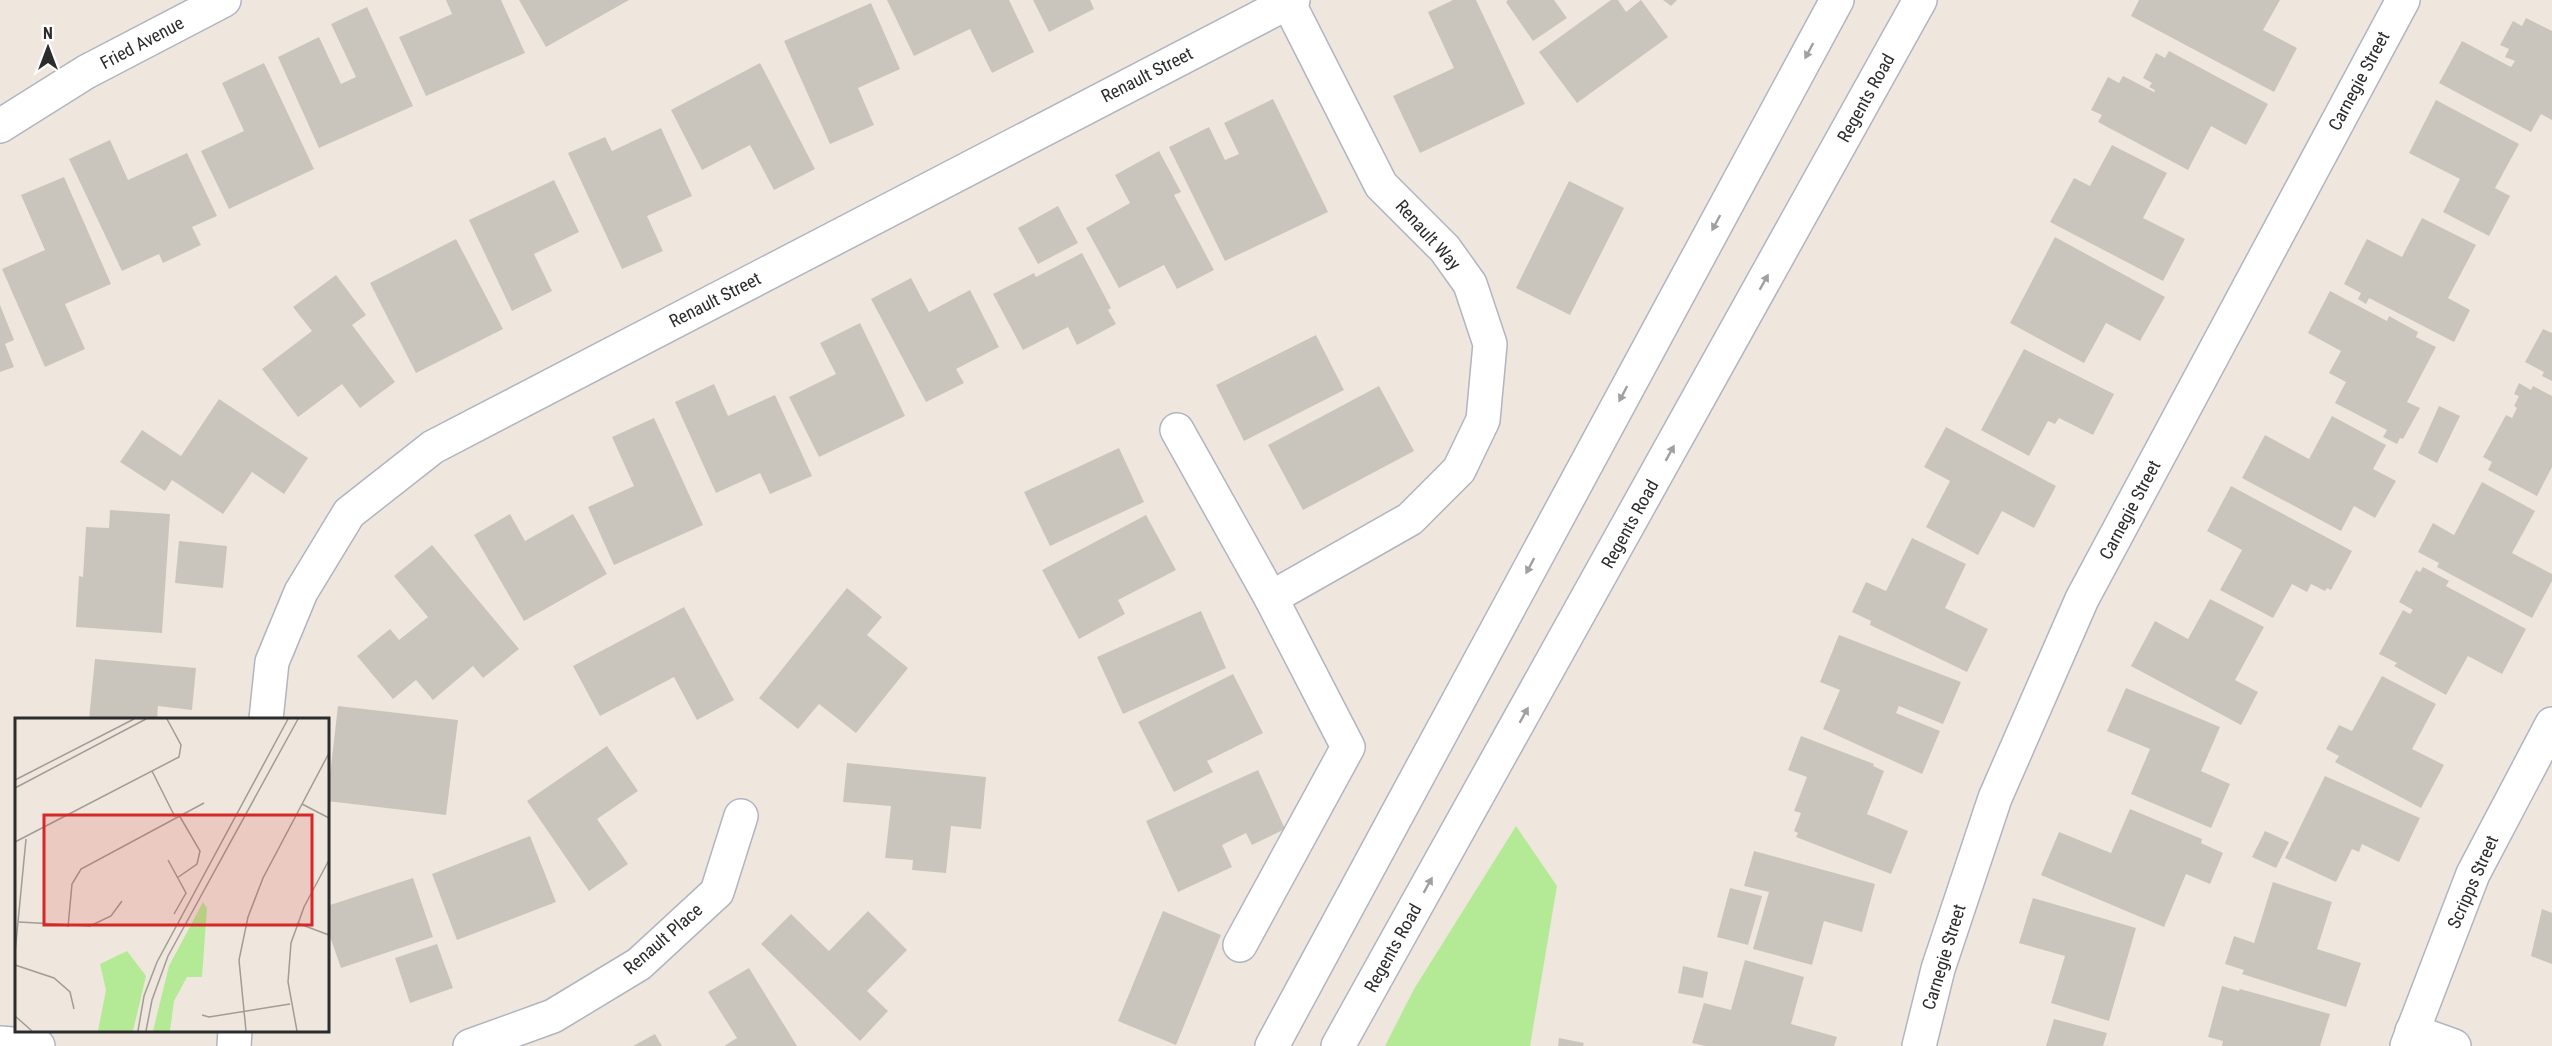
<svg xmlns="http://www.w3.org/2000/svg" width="2552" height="1046" font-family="'Roboto Condensed',sans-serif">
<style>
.green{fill:#b4ea95}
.building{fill:#cac5bc}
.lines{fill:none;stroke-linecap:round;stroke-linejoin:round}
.minor-casing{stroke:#b1b5c1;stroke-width:36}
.secondary-casing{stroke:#b1b5c1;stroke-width:36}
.minor{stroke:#fff;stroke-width:33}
.secondary{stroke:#fff;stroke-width:33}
.oneway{fill:#a0a0a0}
.labels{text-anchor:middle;stroke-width:4.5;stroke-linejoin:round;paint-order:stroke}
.street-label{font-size:18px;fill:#2c2c2c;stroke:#fff}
.inset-road{fill:none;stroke:#a19c96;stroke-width:1.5}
.view{fill:#d62828;fill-opacity:0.15;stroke:#d62828;stroke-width:3}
.inset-edge{fill:none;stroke:#2c2c2c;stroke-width:3}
</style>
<rect width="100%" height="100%" fill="#efe7dd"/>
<polygon class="green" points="1516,826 1557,886 1530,1046 1385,1046 1414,989"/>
<g class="building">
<polygon points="446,0 501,0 525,53 426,96 399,37 452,14"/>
<polygon points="519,0 629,0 546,47"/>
<polygon points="887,0 1009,0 1034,52 992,73 970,29 914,56"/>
<polygon points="1033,0 1090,0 1094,9 1049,32"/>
<polygon points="1453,0 1476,0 1525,104 1420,153 1393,96 1454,68 1428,12"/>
<polygon points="1508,0 1554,0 1567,18 1533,41 1506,2"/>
<polygon points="1611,0 1618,0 1626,12 1641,0 1668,37 1577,103 1539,52"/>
<polygon points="1663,0 1677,0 1671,6"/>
<polygon points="2139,0 2280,0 2263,30 2297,48 2274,92 2131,16"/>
<polygon points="871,3 900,69 858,88 874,125 830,144 784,41"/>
<polygon points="367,7 413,106 319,148 278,57 319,37 341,84 356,77 331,24"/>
<polygon points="2526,18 2552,31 2552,120 2541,114 2531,132 2439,83 2462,41 2511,67 2515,61 2505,57 2509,49 2500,45 2513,21 2522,26"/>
<polygon points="2169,51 2268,104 2246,145 2211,126 2188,170 2098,122 2102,115 2091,110 2108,77 2119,83 2123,76 2154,92 2155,90 2149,87 2152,83 2143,78 2156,53 2165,58"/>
<polygon points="264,63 314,169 229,209 201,151 244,131 222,83"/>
<polygon points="760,63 815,169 774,190 750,145 702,170 671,110"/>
<polygon points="1273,99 1328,212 1225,261 1169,147 1209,127 1225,160 1239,154 1224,123"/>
<polygon points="2436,100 2519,144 2495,188 2510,196 2489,236 2443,212 2460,179 2409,153"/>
<polygon points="661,128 692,196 647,216 663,251 622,269 568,153 605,137 612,151"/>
<polygon points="110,140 128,180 187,153 217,216 192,227 201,245 163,263 159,254 122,271 69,159"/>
<polygon points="2112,145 2167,173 2143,218 2185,239 2163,281 2050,222 2074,178 2090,186"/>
<polygon points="1159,151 1181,192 1174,195 1214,270 1177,289 1164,265 1119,288 1086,228 1130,203 1115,175"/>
<polygon points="64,177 111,284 65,304 85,349 45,367 2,269 45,250 21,195"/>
<polygon points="554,180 579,232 534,254 552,291 512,311 469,220"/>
<polygon points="1569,181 1624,208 1570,315 1516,288"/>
<polygon points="1058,206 1078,243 1038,264 1018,228"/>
<polygon points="2422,218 2476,245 2448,298 2470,310 2454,342 2369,298 2366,304 2358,299 2361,293 2344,284 2367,239 2402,257"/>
<polygon points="2055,237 2165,297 2140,341 2106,323 2084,363 2010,323"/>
<polygon points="456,239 503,329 416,373 370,283"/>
<polygon points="1082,253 1111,308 1108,310 1116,324 1077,345 1068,327 1023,350 993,294 1034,273 1036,277"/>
<polygon points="336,275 366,315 352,325 395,382 360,408 342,384 298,417 262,369 312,331 293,307"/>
<polygon points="911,278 929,312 970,290 999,347 956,369 964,383 926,402 871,299"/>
<polygon points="2330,291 2387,321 2389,316 2418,332 2416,337 2436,347 2407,402 2420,408 2403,439 2400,438 2397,444 2383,437 2387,430 2335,403 2346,382 2329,373 2341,351 2308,333"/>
<polygon points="0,305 14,340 5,344 14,367 0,372"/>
<polygon points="860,323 905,416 819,457 789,397 836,374 820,343"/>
<polygon points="2543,329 2552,333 2552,381 2542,376 2544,372 2525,362"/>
<polygon points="1316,335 1344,390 1244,441 1216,385"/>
<polygon points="2024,349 2114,394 2093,435 2059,418 2055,424 2048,421 2029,456 1981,430"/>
<polygon points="2519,383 2531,390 2533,386 2552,396 2552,467 2537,496 2488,470 2492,462 2483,457 2506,415 2512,418 2517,408 2514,406 2519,396 2514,394"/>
<polygon points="714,384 728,416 775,395 812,476 770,494 760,473 716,493 675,402"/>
<polygon points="1379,386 1414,451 1303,510 1268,445"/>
<polygon points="219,399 308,458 284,494 252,472 223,514 172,480 165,491 120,462 142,430 181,456"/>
<polygon points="2439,406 2460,416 2437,463 2418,453"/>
<polygon points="2332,416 2386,445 2373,469 2396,481 2375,518 2354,506 2341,531 2242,478 2265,435 2309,459"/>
<polygon points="654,418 703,525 614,565 588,507 634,486 612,437"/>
<polygon points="1946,427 2056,486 2034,528 2002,511 1978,555 1926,527 1950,481 1924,467"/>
<polygon points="1119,448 1144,502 1050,546 1024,492"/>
<polygon points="2482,482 2535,511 2512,553 2552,574 2552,581 2532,618 2437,567 2439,563 2418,552 2433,523 2454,535"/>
<polygon points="2231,486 2352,551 2331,590 2327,588 2325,591 2311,584 2307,592 2292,584 2273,618 2220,590 2242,550 2207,531"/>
<polygon points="110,510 170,514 162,633 76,627 79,576 83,577 86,527 109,528"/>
<polygon points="510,514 525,541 573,514 607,574 524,621 474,535"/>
<polygon points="1146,515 1176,570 1118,600 1125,614 1079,639 1042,570"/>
<polygon points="1912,538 1966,564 1945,608 1988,629 1967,672 1870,625 1871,621 1852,612 1866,582 1886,591"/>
<polygon points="179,541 227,546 223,588 175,583"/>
<polygon points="432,545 519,649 483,678 473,666 433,700 416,680 393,699 357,656 390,629 399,640 428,617 394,576"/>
<polygon points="2423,567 2449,581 2446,586 2526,629 2502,674 2468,656 2446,695 2394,666 2397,663 2379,654 2403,610 2410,614 2413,610 2399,602 2416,570 2420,572"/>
<polygon points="847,588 882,617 867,635 908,668 856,733 819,704 798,729 759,698"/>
<polygon points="2210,599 2264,627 2235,680 2258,692 2241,725 2131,666 2155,621 2188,639"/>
<polygon points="684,607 734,700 697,720 674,677 600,716 573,666"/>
<polygon points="1201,611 1226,668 1123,714 1097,657"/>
<polygon points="1839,635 1961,682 1943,724 1899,706 1896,713 1940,731 1922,774 1823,729 1840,690 1820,682"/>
<polygon points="95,659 196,668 192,710 158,706 157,719 89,719"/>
<polygon points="1233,674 1263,733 1207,761 1213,772 1174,792 1138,722"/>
<polygon points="2382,676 2436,704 2412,749 2444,765 2421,808 2335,762 2339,756 2326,749 2339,725 2352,731"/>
<polygon points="2126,688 2220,727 2201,771 2230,784 2211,828 2131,794 2150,749 2107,731"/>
<polygon points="338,706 458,720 446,815 327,801"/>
<polygon points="1801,736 1874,764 1873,766 1884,771 1867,814 1908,831 1891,874 1796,837 1798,833 1794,831 1801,813 1794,811 1807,777 1788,770"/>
<polygon points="607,746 638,791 597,819 628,864 589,891 527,801"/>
<polygon points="847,763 986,777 981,829 951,826 946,873 912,870 913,860 885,858 891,806 843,802"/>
<polygon points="1258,770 1285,829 1252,845 1246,833 1222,845 1232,867 1178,892 1146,821"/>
<polygon points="2325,776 2420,818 2399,862 2362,844 2359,852 2352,849 2336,882 2285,858"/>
<polygon points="2130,809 2202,839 2201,843 2223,853 2210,884 2186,874 2164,927 2041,875 2059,832 2111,853"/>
<polygon points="2265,831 2289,842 2276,868 2252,857"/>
<polygon points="530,836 556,902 457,940 432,874"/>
<polygon points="1754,851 1875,884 1862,932 1824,921 1812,965 1753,949 1769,892 1744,886"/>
<polygon points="413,878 433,937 341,968 327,928 327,906"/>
<polygon points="2273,882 2332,902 2317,949 2361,963 2346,1007 2242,974 2244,970 2225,964 2234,936 2254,943"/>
<polygon points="1730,888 1762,896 1748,945 1717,937"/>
<polygon points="2033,898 2136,928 2109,1021 2051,1003 2065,956 2019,943"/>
<polygon points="2542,909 2552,913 2552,964 2531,956"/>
<polygon points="868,911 907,950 867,991 888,1011 860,1041 761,944 791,914 829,951"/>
<polygon points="1163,911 1221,935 1176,1045 1118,1021"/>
<polygon points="437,944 453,988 410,1003 395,958"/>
<polygon points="1745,960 1804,977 1791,1024 1837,1037 1834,1046 1705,1046 1692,1043 1704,1003 1731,1010"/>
<polygon points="1683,966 1708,972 1703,998 1678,993"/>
<polygon points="749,968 797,1046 724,1046 737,1038 708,992"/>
<polygon points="2222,986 2239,991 2240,989 2330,1014 2320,1046 2222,1046 2223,1041 2208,1037"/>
<polygon points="2054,1019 2107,1033 2103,1046 2046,1046"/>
<polygon points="655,1034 662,1046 633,1046"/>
<polygon points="1559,1038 1584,1043 1583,1046 1558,1046"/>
</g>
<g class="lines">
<g class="minor-casing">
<g id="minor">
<polyline points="0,126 86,72 224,0"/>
<polyline points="1177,430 1271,598 1348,747 1240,945"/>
<polyline points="1271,598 1410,519 1459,470 1483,420 1490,344 1470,284 1445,249 1381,185 1288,2"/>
<polyline points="266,719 272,662 301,592 349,513 433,447 1293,0"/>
<polyline points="2412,1031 2454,1046"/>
<polyline points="0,1043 38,1046"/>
<polyline points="234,1046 235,1030"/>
<polyline points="470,1046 553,1016 639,964 717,892 741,816"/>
<polyline points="1919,1046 1938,969 1995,798 2082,599 2403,0"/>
<polyline points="2407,1046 2473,874 2552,724"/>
</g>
</g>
<g class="secondary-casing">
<g id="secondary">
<polyline points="1272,1046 1837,0"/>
<polyline points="1338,1046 1920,0"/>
</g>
</g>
<use href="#minor" class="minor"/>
<use href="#secondary" class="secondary"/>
</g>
<defs><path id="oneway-solid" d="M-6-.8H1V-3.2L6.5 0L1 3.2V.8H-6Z" transform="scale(1.5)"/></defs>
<g class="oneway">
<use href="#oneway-solid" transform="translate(1809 51) rotate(118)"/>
<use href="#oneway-solid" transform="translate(1716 223) rotate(118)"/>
<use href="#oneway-solid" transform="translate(1764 282) rotate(-61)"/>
<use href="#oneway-solid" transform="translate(1623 394) rotate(118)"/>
<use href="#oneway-solid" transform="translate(1670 453) rotate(-61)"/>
<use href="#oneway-solid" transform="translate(1530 566) rotate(118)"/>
<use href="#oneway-solid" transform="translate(1524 715) rotate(-61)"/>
<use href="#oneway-solid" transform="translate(1428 885) rotate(-61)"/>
</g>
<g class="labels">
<g class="street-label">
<text transform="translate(142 43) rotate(-28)" y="6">Fried Avenue</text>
<text transform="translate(1147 75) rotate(-27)" y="6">Renault Street</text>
<text transform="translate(2359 81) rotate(-62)" y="6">Carnegie Street</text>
<text transform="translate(1866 98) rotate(-61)" y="6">Regents Road</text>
<text transform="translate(1428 235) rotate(48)" y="6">Renault Way</text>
<text transform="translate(715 300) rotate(-27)" y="6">Renault Street</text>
<text transform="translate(2130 510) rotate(-62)" y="6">Carnegie Street</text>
<text transform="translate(1630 524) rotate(-61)" y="6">Regents Road</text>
<text transform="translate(2473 882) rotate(-66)" y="6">Scripps Street</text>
<text transform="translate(663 939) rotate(-41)" y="6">Renault Place</text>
<text transform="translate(1393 948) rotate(-61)" y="6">Regents Road</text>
<text transform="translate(1944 957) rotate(-73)" y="6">Carnegie Street</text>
</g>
</g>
<g transform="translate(15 718)">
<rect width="314" height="314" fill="#efe7dd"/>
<path d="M188,184L192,190L187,259H172L159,283L155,313H138L154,248ZM112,233L131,258L118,313H83L91,272L85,246Z" fill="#b4ea95"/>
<path class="inset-road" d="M137,53L160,99M0,62L119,1M0,70L131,1M287,86L314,100M0,124L164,39L166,27L152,1M153,142L171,175L159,196M162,160L182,146L185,133L164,97M4,204L75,208L96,198L107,183M282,205L314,217M53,209L57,166L66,151L189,85M0,235L11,121M0,247L39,260L55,274L59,291M187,297L194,299L275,286M0,298L17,313M123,313L129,278L142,244L273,1M131,313L137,282L153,238L283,1M231,313L224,242L233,199L248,160L314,35M282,313L273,264L276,225L289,189L314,142"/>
<path class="view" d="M29,97H297V207H29Z"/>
<rect width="314" height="314" class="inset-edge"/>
</g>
<g transform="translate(48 48)" stroke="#ffffff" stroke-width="4.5" paint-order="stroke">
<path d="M0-4.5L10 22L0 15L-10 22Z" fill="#2c2c2c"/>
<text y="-9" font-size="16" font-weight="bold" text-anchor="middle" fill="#2c2c2c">N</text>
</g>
</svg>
